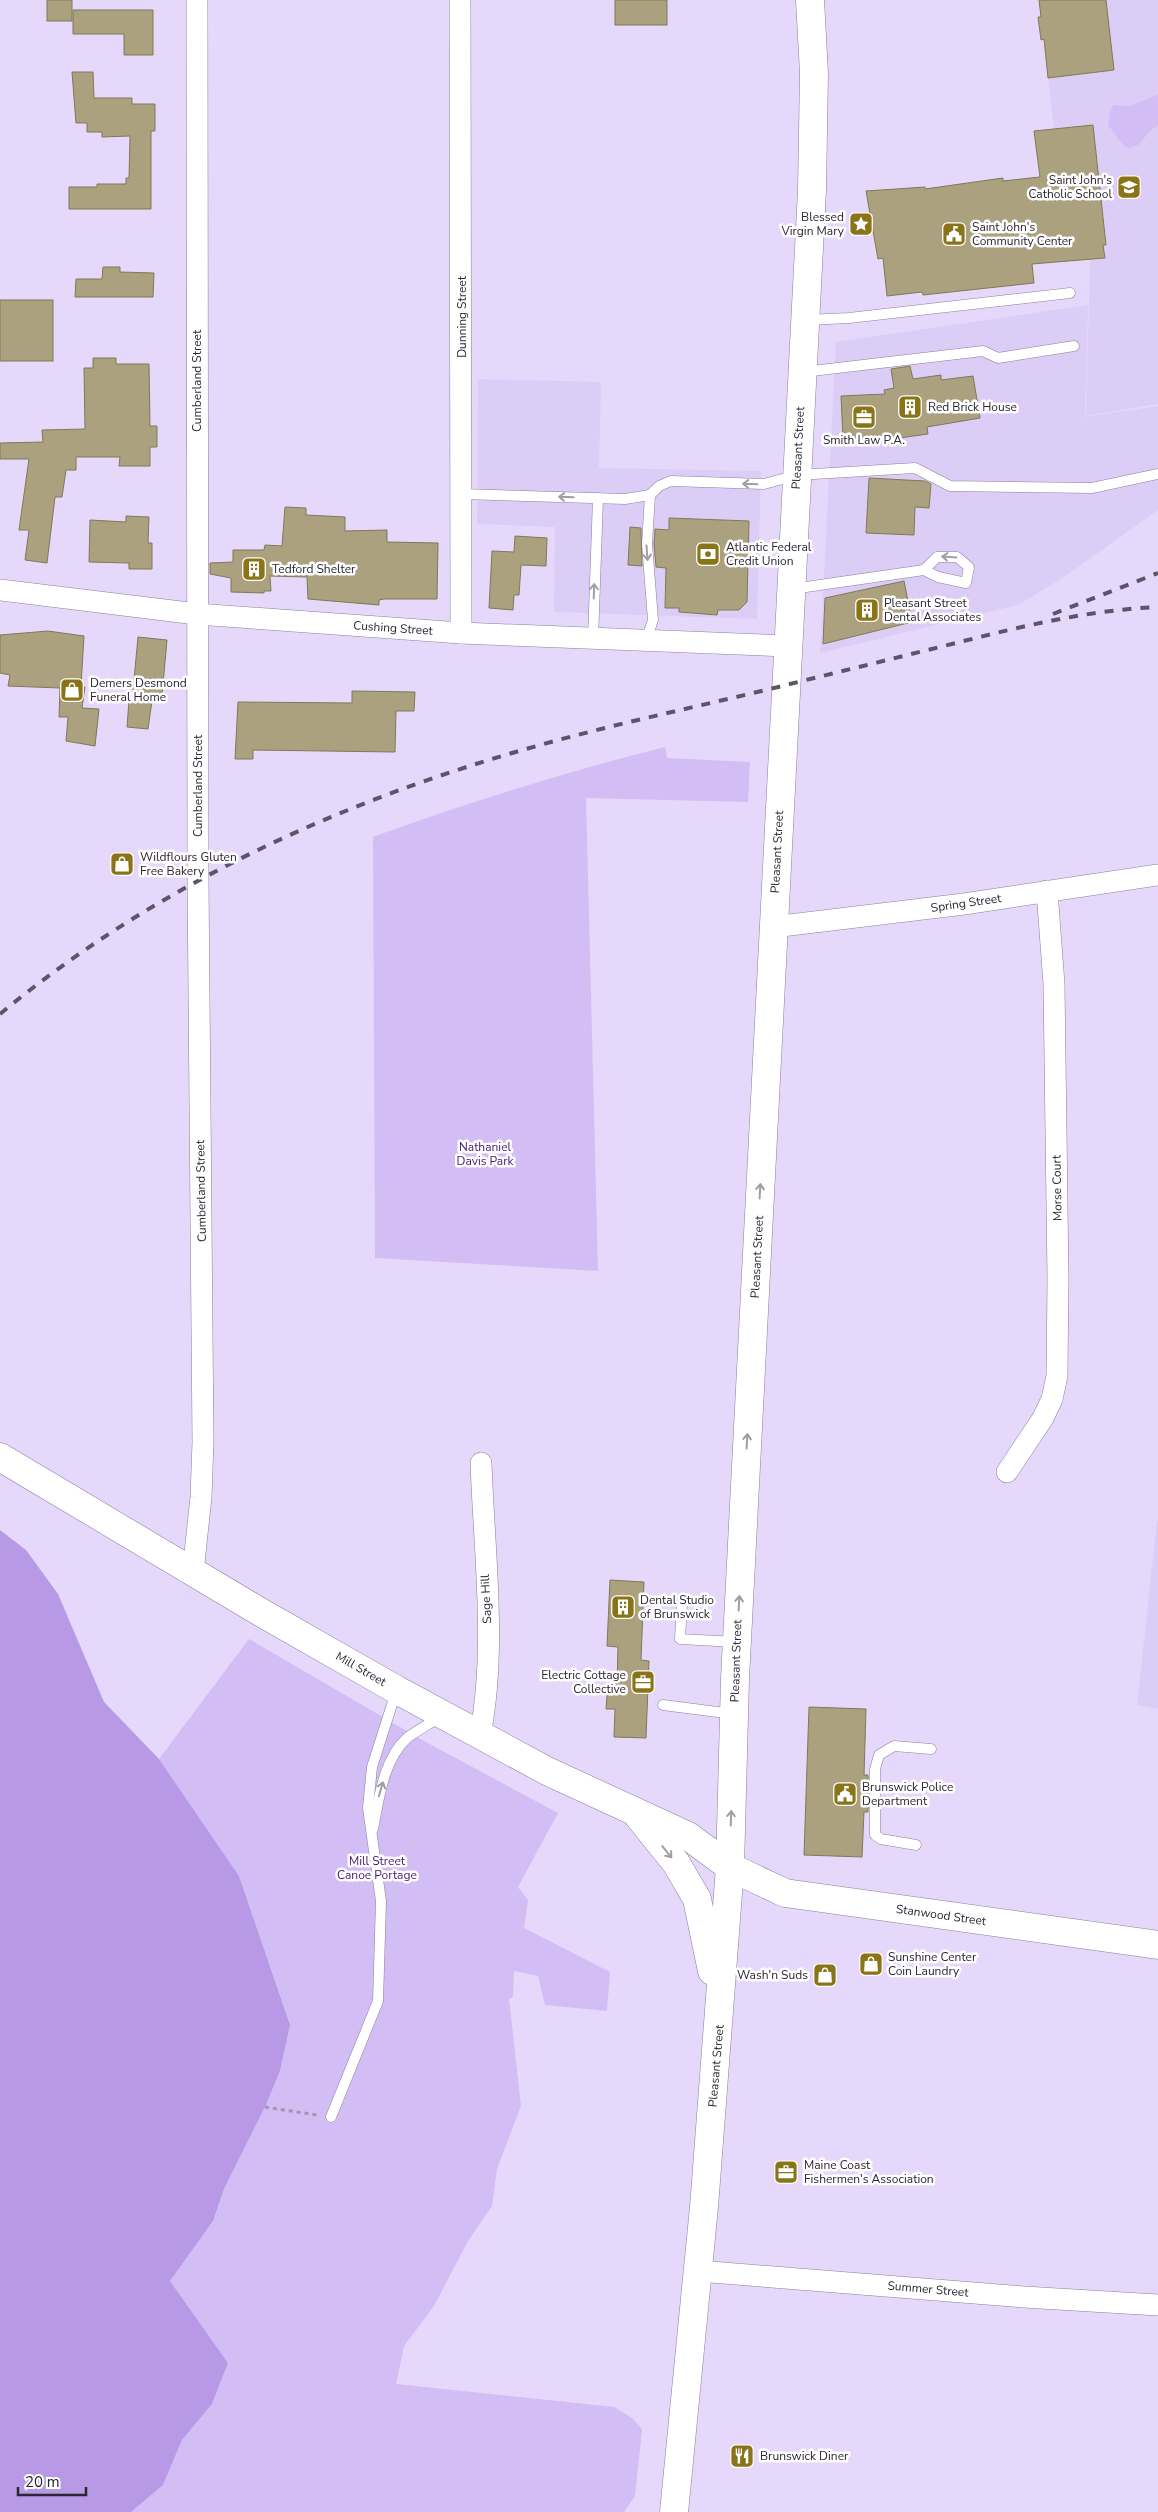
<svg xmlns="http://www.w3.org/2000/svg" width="1158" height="2512" font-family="'Nunito Sans',sans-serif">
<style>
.built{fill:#dccdf7}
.green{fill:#d2bdf5}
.water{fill:#b799e6}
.building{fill:#aba17f;stroke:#817857}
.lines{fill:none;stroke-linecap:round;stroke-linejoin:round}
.lane-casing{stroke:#8b7f9f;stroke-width:11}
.street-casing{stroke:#8b7f9f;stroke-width:22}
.secondary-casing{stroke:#8b7f9f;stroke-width:29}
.highway-casing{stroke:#8b7f9f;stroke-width:29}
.path{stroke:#a096b0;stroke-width:3;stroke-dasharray:4 4;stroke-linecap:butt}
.lane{stroke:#fff;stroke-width:10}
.street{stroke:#fff;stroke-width:21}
.secondary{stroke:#fff;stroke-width:28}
.highway{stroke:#fff;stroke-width:28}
.rail{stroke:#5c5567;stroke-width:4;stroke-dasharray:9 9;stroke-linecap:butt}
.oneway{stroke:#a09da3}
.labels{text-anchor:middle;stroke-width:5;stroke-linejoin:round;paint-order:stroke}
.poi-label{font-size:12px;fill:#2b2633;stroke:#fff;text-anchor:start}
.street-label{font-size:12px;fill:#2b2633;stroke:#fff}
.park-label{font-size:12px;fill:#471a74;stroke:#fff}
</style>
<rect width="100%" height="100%" fill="#e5d8fb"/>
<g class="built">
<polygon points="1039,0 1158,0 1158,404 1086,416 1090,260 1105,258 1103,245 1106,245 1093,125 1054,129 1044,40 1041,40 1038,17 1041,16"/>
<polygon points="1088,305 1085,417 1158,406 1158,510 1061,579 1018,605 820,653 836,342"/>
<polygon points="478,379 601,382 599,468 761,471 757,619 554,612 555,527 477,524"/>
<polygon points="1157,1521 1158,1521 1158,1709 1137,1705"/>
</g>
<g class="green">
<polygon points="1158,95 1158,125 1151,130 1138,145 1130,148 1124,146 1108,125 1110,111 1114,105 1129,106"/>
<path d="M665,747L667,758L750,762L748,802L586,798L598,1271L375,1258L373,837C469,802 566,772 665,747Z"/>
<polygon points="249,1639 424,1741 558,1813 518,1887 528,1900 524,1928 610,1972 607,2011 545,2005 538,1976 514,1971 513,1997 509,1999 521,2106 497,2169 492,2206 468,2241 434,2306 404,2346 396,2384 614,2407 632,2418 642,2429 635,2496 624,2512 131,2512 163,2485 182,2440 212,2404 228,2363 170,2281 213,2221 224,2189 265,2107 280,2071 290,2025 239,1876 159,1759"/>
</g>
<polygon class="water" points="0,1530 26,1550 58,1594 104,1702 159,1759 239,1876 290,2025 280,2071 265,2107 224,2189 213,2221 170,2281 228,2363 212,2404 182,2440 163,2485 131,2512 0,2512"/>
<g class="building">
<rect x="47" y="0" width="25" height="21"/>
<rect x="615" y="0" width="52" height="25"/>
<polygon points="1039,0 1106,0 1114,70 1048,78 1044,39 1041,40 1038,17 1041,17"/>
<polygon points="73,10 153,10 153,55 124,55 124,34 73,34"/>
<polygon points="72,72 93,72 94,98 132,98 132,104 155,104 155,131 151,131 151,209 69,209 69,187 97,187 97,184 126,184 126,178 129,178 130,136 102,137 102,132 87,132 87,123 76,123"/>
<polygon points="1093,125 1106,245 1103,245 1105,258 1032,264 1034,283 923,295 922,292 887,296 883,258 878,259 866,191 925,187 925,189 1003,178 1003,181 1040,177 1034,131"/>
<polygon points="103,267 120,267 120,272 154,273 153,297 75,297 76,279 102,279"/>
<rect x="0" y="300" width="53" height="61"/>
<polygon points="93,358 116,358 116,364 149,364 150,426 157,426 157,447 150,447 150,466 119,466 120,457 76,457 76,470 66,470 62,497 55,497 47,563 25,560 29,530 19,530 29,459 0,459 0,443 43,442 42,430 85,429 84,368 93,368"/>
<polygon points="910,366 913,379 941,375 941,380 973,376 980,418 927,427 928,434 885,440 884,436 843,439 841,396 885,394 884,390 894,388 891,369"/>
<polygon points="869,478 925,481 931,484 929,508 915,507 914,535 866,533"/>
<polygon points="285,507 306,508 306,515 345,517 345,531 387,530 387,542 438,543 437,599 384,599 379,600 379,605 308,599 307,577 270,576 271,591 264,591 264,593 231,592 231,578 210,574 210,563 233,562 233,550 264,550 265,545 282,546"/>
<polygon points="126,516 149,517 148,543 152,543 152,569 129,569 129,563 89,562 90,520 126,522"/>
<polygon points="669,518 749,521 747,602 739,610 718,610 717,615 679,612 679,608 665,608 666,568 656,567 654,544 655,529 669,530"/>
<polygon points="630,527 641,528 642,566 628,565"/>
<polygon points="515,536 547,538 546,566 521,565 519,595 514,595 513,610 489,608 492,551 514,552"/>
<polygon points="904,581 912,622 823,644 825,598"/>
<polygon points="48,631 84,636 81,686 85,687 82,708 99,709 95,746 66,741 68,717 59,717 60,688 8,686 10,675 0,673 0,635"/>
<polygon points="138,637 167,640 162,695 153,694 148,729 127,727 129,701 132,701"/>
<polygon points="352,691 415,692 414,711 396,711 395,752 253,750 253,759 235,759 238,702 352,703"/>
<polygon points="610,1580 644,1582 641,1660 649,1661 646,1738 614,1737 615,1709 606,1709 608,1683 617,1683 618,1647 607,1646"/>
<polygon points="809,1707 866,1709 864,1775 868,1775 868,1812 864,1812 862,1857 804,1855"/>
</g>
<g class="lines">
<g class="lane-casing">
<g id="lane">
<polyline points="806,320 849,318 1070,293"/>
<polyline points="803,372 983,351 998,358 1074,346"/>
<polyline points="462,494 625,499 650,495"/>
<polyline points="792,589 924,570 938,577 966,583 969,567 957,557 937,557 924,570"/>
<polyline points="593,640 598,498"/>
<polyline points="646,641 653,620 647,544 650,495 659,486 671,481 764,484 797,475 915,468 950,486 1092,488 1158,474"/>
<polyline points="682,1604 680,1639 736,1642"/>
<polyline points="663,1705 733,1714"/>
<path d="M373,1829C379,1799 383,1760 407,1738C417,1730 430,1724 440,1717"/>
<polyline points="916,1845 881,1839 875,1835 875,1769 879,1755 894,1746 931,1749"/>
<polyline points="331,2117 378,2001 381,1901 368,1808 372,1767 396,1692"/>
</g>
</g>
<g class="street-casing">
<g id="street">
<polyline points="460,0 461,633"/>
<polyline points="0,590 197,614 461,633 787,646"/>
<polyline points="773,927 964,904 1158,875"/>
<polyline points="1007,1472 1043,1418 1052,1399 1057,1376 1058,1279 1054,984 1047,891"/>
<polyline points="193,1572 201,1497 203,1442 198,880 197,0"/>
<path d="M480,1735C497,1649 484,1550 481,1463"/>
<polyline points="698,2271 1024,2297 1158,2305"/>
</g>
</g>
<g class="secondary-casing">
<polyline id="secondary" points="810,0 814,73 812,190 735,1679 730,1867 785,1893 1158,1945"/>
</g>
<g class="highway-casing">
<g id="highway">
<polyline points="0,1457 262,1613 397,1690 547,1771 688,1836 730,1867 704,2207 674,2512"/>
<polyline points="639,1817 676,1863 697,1899 712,1971"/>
</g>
</g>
<polyline class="path" points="265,2107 317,2115"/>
<use href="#lane" class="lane"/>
<use href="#street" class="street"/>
<use href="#secondary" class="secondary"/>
<use href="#highway" class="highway"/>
<g class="rail">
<polyline points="1053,614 1158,573"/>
<path d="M0,1014C152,888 336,803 526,749C616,723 707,705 798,682C851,669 903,656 956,643C1023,626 1089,610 1158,607"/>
</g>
</g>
<defs><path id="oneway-shaft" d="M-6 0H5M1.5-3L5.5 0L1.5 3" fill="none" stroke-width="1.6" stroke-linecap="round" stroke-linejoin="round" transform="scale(1.25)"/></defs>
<g class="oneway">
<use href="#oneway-shaft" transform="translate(750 484) rotate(-178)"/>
<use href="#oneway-shaft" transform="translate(566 497) rotate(-178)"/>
<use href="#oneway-shaft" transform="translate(647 553) rotate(86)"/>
<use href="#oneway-shaft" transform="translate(949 557) rotate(-176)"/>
<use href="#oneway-shaft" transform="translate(594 591) rotate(-88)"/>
<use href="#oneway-shaft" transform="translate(760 1191) rotate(-87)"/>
<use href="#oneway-shaft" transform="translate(747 1441) rotate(-87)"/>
<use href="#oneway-shaft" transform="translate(739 1603) rotate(-87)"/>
<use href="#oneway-shaft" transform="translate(381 1789) rotate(-73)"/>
<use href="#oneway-shaft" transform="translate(731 1818) rotate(-88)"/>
<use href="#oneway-shaft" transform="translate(667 1852) rotate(51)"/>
</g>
<defs>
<g id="school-square" transform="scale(1.25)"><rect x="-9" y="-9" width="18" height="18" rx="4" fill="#8a7418" stroke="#fff"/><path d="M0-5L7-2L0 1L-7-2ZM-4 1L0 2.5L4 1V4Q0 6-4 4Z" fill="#fff"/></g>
<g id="sight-square" transform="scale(1.25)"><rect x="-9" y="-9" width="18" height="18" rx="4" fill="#8a7418" stroke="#fff"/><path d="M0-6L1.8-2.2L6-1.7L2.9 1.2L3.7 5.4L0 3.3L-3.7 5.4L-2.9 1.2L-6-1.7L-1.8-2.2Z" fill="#fff"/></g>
<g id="civic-square" transform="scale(1.25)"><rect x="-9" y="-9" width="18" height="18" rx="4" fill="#8a7418" stroke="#fff"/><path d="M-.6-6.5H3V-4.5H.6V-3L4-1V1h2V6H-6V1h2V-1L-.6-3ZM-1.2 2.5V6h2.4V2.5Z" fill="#fff"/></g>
<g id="building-square" transform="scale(1.25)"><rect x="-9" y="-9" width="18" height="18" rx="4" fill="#8a7418" stroke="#fff"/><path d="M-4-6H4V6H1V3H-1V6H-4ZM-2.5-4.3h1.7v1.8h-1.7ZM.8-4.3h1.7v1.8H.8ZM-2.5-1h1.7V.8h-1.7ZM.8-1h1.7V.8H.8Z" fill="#fff"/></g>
<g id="office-square" transform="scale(1.25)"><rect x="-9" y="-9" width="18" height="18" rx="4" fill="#8a7418" stroke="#fff"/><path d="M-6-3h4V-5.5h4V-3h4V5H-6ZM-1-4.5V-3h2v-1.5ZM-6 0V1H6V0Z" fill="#fff"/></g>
<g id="bank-square" transform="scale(1.25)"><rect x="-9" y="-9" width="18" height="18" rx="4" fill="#8a7418" stroke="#fff"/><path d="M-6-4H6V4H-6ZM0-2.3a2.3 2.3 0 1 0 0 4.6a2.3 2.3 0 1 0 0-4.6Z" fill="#fff"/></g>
<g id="shop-square" transform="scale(1.25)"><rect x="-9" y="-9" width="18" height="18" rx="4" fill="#8a7418" stroke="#fff"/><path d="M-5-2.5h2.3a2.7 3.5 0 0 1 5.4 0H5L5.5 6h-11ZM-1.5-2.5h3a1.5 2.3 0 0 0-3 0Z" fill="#fff"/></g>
<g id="restaurant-square" transform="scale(1.25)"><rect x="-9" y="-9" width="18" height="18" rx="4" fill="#8a7418" stroke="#fff"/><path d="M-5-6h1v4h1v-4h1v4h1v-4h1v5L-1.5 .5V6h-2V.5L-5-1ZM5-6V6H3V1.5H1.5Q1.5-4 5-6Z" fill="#fff"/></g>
</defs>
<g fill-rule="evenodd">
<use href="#school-square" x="1129" y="187"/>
<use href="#sight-square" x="861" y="224"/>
<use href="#civic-square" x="954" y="234"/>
<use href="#building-square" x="910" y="407"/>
<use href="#office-square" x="864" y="417"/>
<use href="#bank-square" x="708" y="554"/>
<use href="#building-square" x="254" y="569"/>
<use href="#building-square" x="867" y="610"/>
<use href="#shop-square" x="72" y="690"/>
<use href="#shop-square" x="122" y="864"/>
<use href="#building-square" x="623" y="1607"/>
<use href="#office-square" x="643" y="1682"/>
<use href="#civic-square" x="845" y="1794"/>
<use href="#shop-square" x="871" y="1964"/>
<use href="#shop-square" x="825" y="1975"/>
<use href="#office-square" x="786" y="2172"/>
<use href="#restaurant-square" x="742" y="2456"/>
</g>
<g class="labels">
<g class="poi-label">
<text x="1112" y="184" text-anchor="end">Saint John's<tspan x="1112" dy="14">Catholic School</tspan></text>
<text x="844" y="221" text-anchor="end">Blessed<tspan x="844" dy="14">Virgin Mary</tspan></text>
<text x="972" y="231">Saint John's<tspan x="972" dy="14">Community Center</tspan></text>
<text x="928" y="411">Red Brick House</text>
<text x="864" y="444" text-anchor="middle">Smith Law P.A.</text>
<text x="726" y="551">Atlantic Federal<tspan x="726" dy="14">Credit Union</tspan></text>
<text x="272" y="573">Tedford Shelter</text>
<text x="884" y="607">Pleasant Street<tspan x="884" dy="14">Dental Associates</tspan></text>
<text x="90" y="687">Demers Desmond<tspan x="90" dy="14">Funeral Home</tspan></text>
<text x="140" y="861">Wildflours Gluten<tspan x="140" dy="14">Free Bakery</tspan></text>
<text x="640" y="1604">Dental Studio<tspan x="640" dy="14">of Brunswick</tspan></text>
<text x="626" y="1679" text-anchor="end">Electric Cottage<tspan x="626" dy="14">Collective</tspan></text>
<text x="862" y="1791">Brunswick Police<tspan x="862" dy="14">Department</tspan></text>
<text x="888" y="1961">Sunshine Center<tspan x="888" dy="14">Coin Laundry</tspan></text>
<text x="808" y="1979" text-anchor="end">Wash'n Suds</text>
<text x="804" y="2169">Maine Coast<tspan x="804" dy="14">Fishermen's Association</tspan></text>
<text x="760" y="2460">Brunswick Diner</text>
</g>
<g class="street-label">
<text transform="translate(462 317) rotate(-90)" y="4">Dunning Street</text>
<text transform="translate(197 381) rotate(-90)" y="4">Cumberland Street</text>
<text transform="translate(798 448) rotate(-87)" y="4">Pleasant Street</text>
<text transform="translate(393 628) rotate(4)" y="4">Cushing Street</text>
<text transform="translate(198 786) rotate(-90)" y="4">Cumberland Street</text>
<text transform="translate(777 852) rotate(-87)" y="4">Pleasant Street</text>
<text transform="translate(966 903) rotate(-8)" y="4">Spring Street</text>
<text transform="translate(1057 1188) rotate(-91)" y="4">Morse Court</text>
<text transform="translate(201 1191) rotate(-91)" y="4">Cumberland Street</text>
<text transform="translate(757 1257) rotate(-87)" y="4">Pleasant Street</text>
<text transform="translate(486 1599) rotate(-93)" y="4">Sage Hill</text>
<text transform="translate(736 1661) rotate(-88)" y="4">Pleasant Street</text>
<text transform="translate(361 1669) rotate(30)" y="4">Mill Street</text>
<text transform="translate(941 1915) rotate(8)" y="4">Stanwood Street</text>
<text transform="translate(716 2066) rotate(-85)" y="4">Pleasant Street</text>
<text transform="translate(928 2289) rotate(5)" y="4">Summer Street</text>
</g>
<g class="park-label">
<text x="485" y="1151">Nathaniel<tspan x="485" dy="14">Davis Park</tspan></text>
<text x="377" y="1865">Mill Street<tspan x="377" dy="14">Canoe Portage</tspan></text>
</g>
</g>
<path d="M18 2487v8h68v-8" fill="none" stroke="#2b2633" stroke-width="2.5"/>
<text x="25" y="2487" font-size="15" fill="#2b2633" stroke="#ffffff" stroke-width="4" paint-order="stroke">20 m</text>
</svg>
